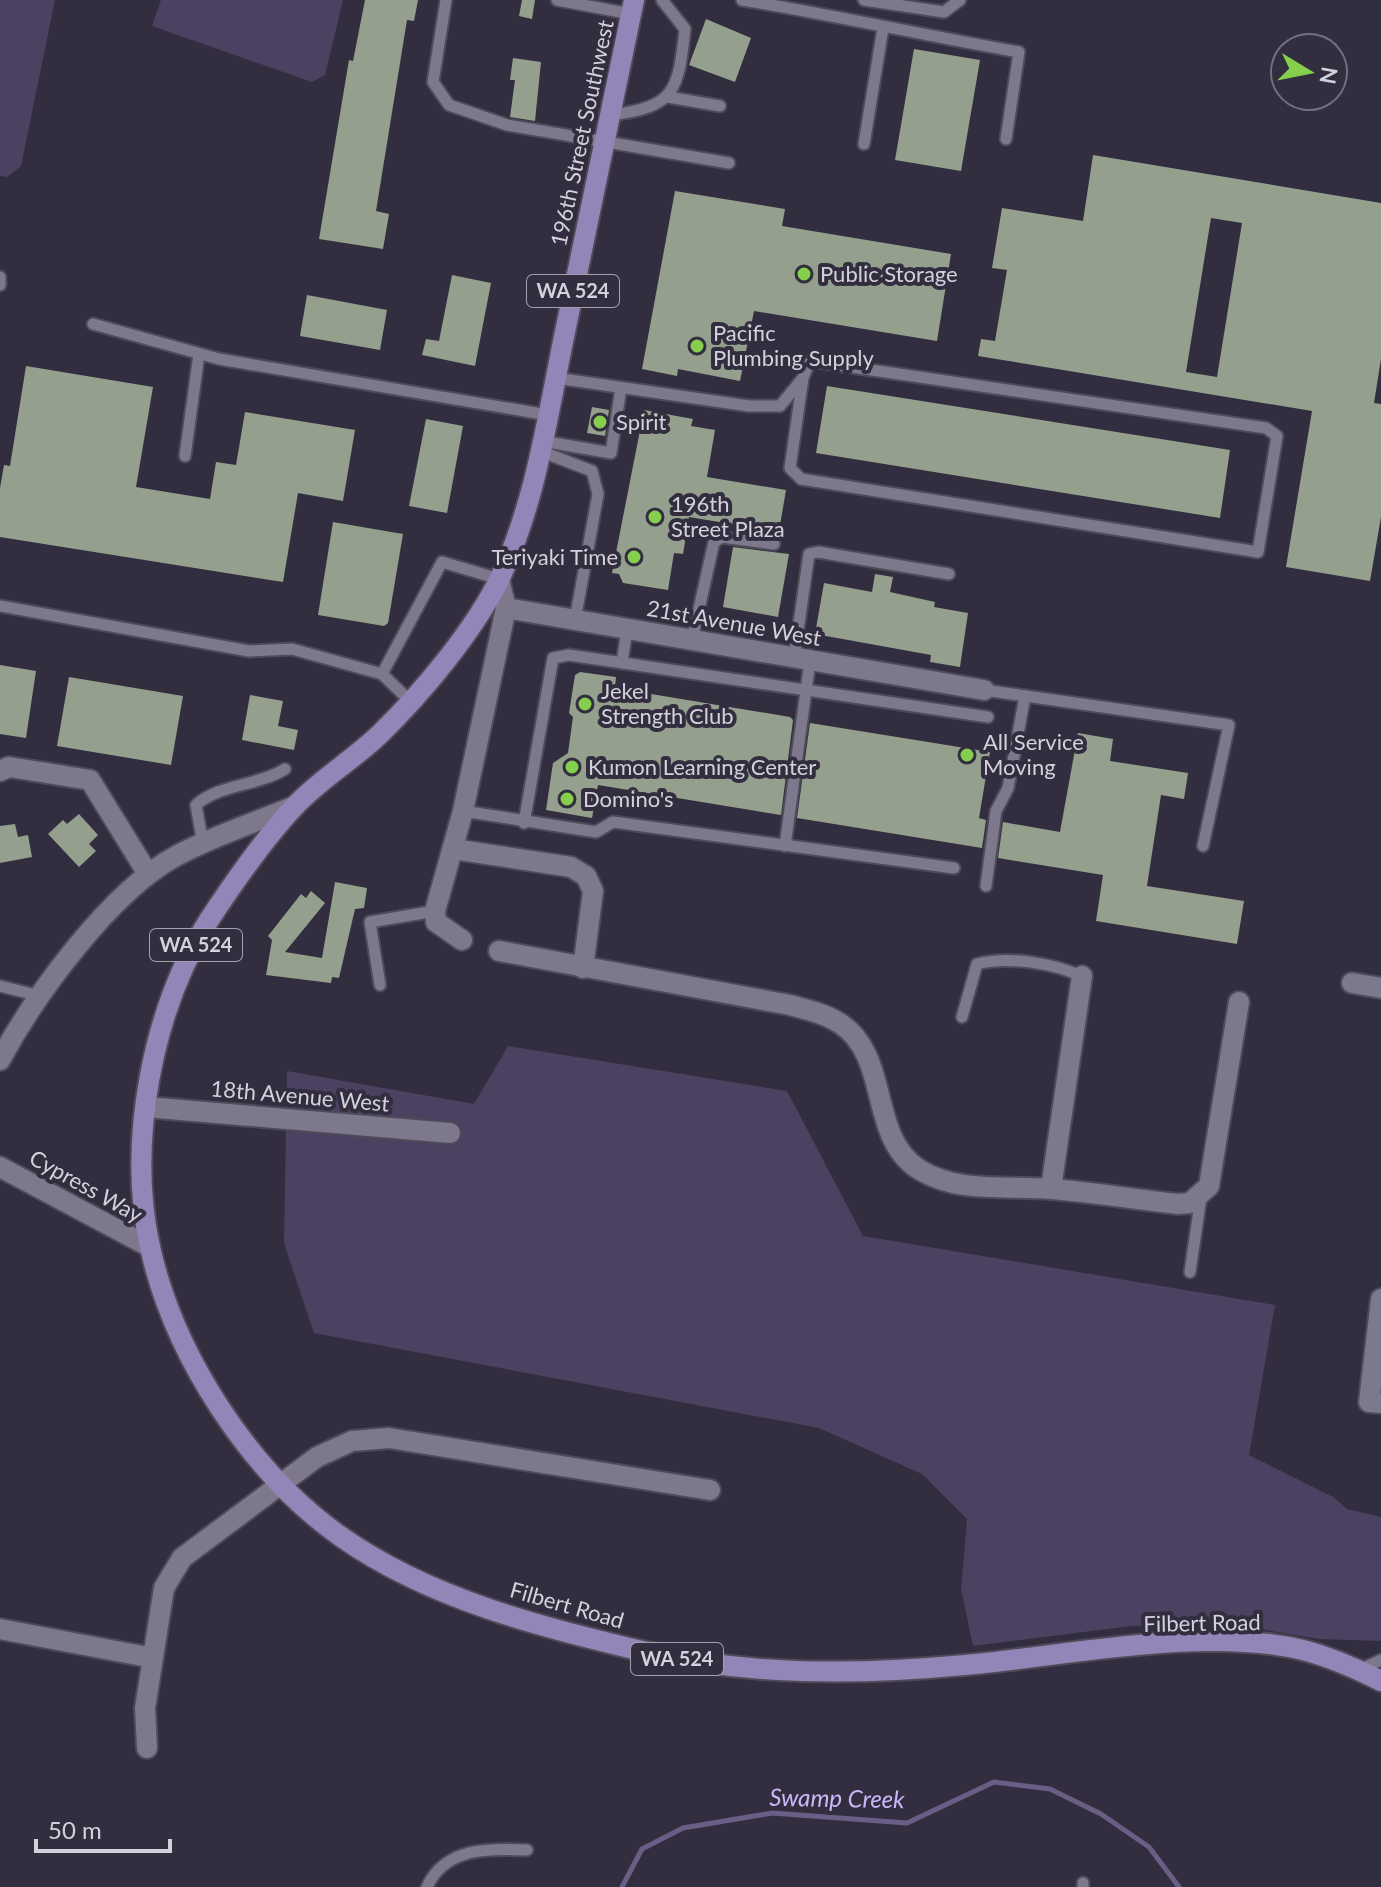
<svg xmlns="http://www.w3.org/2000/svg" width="1381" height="1887" font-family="Lato,sans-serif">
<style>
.green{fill:#4b4261}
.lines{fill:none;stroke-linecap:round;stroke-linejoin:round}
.stream{stroke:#695e85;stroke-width:5}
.building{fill:#94a08d;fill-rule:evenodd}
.service-casing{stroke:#4e4a58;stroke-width:15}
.minor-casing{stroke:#4e4a58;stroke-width:24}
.tertiary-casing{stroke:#4e4a58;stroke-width:24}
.primary-casing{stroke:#4e4a58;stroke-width:24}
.service{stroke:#7d788c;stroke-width:11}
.minor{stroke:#7d788c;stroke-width:20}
.tertiary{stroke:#7d788c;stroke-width:20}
.primary{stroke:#9485b9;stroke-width:20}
.poi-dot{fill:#85cf4d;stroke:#322e3f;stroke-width:3}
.labels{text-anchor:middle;stroke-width:8;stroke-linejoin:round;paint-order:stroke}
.shield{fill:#322e3f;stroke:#a3a0ad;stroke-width:2}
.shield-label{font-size:20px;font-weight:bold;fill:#d4d1dc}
.street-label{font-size:22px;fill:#d4d1dc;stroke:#322e3f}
.poi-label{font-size:22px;fill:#d4d1dc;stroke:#322e3f;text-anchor:start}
.water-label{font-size:24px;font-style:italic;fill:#cab8f9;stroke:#322e3f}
</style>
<rect width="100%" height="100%" fill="#322e3f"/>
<g class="green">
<polygon points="0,0 55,0 21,166 7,177 0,176"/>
<polygon points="161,0 343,0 325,75 312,82 152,26"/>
<polygon points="508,1046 787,1091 863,1236 1275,1305 1249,1455 1333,1497 1347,1509 1381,1517 1381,1641 1320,1639 1224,1623 1131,1626 973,1646 961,1589 967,1519 922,1474 819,1428 314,1333 284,1243 287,1071 474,1104"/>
</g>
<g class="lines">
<polyline class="stream" points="622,1887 642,1849 683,1828 772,1813 907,1823 994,1782 1050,1789 1101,1814 1149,1847 1179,1887"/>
</g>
<g class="building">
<polygon points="365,0 418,0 414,21 407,20 376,211 389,214 383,249 319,239 349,60 353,61"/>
<polygon points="522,0 535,0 532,19 519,16"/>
<polygon points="706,19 751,38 735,82 689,65"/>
<polygon points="914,49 980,60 961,171 895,160"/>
<polygon points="513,58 541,62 535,121 510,117 515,80 510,80"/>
<path d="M1093,155L1381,203V359L1374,403L1381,404V517L1370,581L1286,567L1312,411L978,356L981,339L995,341L1007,270L992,268L1002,208L1083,221ZM1211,218L1242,223L1217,377L1186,372Z"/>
<polygon points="675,191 785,209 782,226 951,254 937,341 754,311 740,381 678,369 677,376 642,369"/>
<polygon points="452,275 491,283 475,366 422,355 426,339 439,341"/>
<polygon points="307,295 387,310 380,350 300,336"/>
<polygon points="26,366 153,387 136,487 210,499 216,462 236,465 245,412 355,430 343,501 298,493 283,582 0,537 0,488 4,465 10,466"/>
<polygon points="827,386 1230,450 1220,518 816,453"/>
<polygon points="592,407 609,410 605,436 587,433"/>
<polygon points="644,410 693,419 691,426 715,430 707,477 786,490 778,537 736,530 737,525 689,517 683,554 674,553 668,590 623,583 619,574 612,573"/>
<polygon points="426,419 463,426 447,513 409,506"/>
<polygon points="333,522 403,534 388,623 384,626 318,615"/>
<polygon points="733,547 789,554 778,617 723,607"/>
<polygon points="875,574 893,577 890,592 935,602 934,607 968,613 960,667 930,662 931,655 815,634 824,583 872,592"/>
<polygon points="0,665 36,671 26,738 0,734"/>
<polygon points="580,672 616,677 615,688 790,717 793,720 781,815 598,785 592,818 546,810 553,763 568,753 573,717 569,713 575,675"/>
<polygon points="69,677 183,696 171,765 57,746"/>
<polygon points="250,695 283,701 278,726 298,730 294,750 242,740"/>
<polygon points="810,723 990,752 979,818 986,820 982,848 797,818"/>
<polygon points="1078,733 1113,739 1110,761 1188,773 1184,799 1161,795 1147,886 1244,901 1237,944 1096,921 1103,875 998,858 1003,822 1060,832"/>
<polygon points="79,814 98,835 89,844 96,851 79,867 48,834 63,820 67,824"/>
<polygon points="15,824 18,837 28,835 32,857 0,863 0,826"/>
<polygon points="335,882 367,888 364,908 355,909 339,978 332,977 331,983 266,975 272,940 268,936 301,894 306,898 311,891 325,903 285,952 322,958"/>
</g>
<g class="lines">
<g class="service-casing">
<g id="service">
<polyline points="446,0 433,82 449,105 507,125 729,163"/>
<polyline points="557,0 631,14"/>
<path d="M742,0C835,15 926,36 1019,52L1006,139"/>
<polyline points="864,0 944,12 960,0"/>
<polyline points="668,97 720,106"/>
<path d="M610,115C676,107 678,91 685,29L662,0"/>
<polyline points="864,144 883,28"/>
<polyline points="0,277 0,285"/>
<polyline points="93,324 219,359 548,415"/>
<polyline points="556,378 749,406 780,406 803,378 810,361 1266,428 1277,436 1258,552 801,479 790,468 803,378"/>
<polyline points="542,441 611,453 621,388"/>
<polyline points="540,451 592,471 598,494 575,620"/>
<polyline points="185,456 199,354"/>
<polyline points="0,606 249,651 292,649 382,674 409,700"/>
<polyline points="692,640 714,542 722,537 774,544"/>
<polyline points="794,658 809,554 818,552 949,574"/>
<polyline points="622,663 627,629"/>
<polyline points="382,674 442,562 499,579"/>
<polyline points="984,690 1229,725 1203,846"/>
<polyline points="463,811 596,832 613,822 954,868"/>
<polyline points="524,823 553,658 569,655 988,717"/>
<path d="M203,844L196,805C219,784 258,786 285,769"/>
<polyline points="785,846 810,661"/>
<polyline points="986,886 996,811 1008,788 1025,696"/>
<polyline points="380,985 370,922 435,911"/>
<polyline points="0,986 40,996"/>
<path d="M962,1017L977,964C1010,956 1051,963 1082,976"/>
<polyline points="1190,1272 1201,1197"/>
<polyline points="1359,1670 1381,1660"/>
<polyline points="1083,1883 1083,1887"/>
<path d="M427,1887C445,1847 490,1848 527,1850"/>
</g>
</g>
<g class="minor-casing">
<g id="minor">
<polyline points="506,608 984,690"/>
<polyline points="0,771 9,767 90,780 148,874"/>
<polyline points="453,849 571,867 586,876 593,891 583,968"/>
<polyline points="462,940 436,922 435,911 463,811 506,608 499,579"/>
<path d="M499,951L790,1005C808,1010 826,1014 841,1024C891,1058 868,1138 920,1170C960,1194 1007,1185 1051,1189C1094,1192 1136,1200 1178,1204L1190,1203L1209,1186L1239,1002"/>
<polyline points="1352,983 1381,988"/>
<polyline points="146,1107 450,1133"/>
<polyline points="1051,1188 1082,976"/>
<polyline points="1381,1299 1369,1402 1381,1403"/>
<polyline points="0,1629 153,1658"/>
<polyline points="147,1748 145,1708 164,1588 182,1558 317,1457 352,1441 389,1438 710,1490"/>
</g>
</g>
<g class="tertiary-casing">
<g id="tertiary">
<path d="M0,1060C35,995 110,892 176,856C213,836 256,822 295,806"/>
<polyline points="0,1167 150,1247"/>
</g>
</g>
<g class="primary-casing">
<path id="primary" d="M634,0C611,111 588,221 565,332C548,413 536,502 500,578C474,631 422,693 380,734C353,760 319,780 294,807C263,840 234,882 209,920C152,1010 127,1143 150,1247C174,1356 250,1472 340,1536C429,1599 538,1626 642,1651C748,1676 857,1675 965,1665C1067,1656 1203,1626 1303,1650C1330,1657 1355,1668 1381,1681"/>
</g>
<use href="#service" class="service"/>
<use href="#minor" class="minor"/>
<use href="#tertiary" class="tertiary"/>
<use href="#primary" class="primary"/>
</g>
<g class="poi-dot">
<circle cx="804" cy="274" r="8"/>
<circle cx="697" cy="346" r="8"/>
<circle cx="600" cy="422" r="8"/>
<circle cx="655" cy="517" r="8"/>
<circle cx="634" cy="557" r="8"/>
<circle cx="585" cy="704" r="8"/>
<circle cx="967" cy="755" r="8"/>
<circle cx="572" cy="767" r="8"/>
<circle cx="567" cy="799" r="8"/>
</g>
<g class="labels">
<g class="shield">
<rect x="527" y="275" width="92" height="32" rx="6"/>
<rect x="150" y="929" width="92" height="32" rx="6"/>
<rect x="631" y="1643" width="92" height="32" rx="6"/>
</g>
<g class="shield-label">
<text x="573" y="298">WA 524</text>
<text x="196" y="952">WA 524</text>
<text x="677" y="1666">WA 524</text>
</g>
<g class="street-label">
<text transform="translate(582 133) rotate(-78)" y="8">196th Street Southwest</text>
<text transform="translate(734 623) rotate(10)" y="8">21st Avenue West</text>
<text transform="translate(300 1096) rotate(5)" y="8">18th Avenue West</text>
<text transform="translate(86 1186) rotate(29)" y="8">Cypress Way</text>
<text transform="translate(567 1605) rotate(16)" y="8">Filbert Road</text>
<text transform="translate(1202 1623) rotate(-1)" y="8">Filbert Road</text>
</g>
<g class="poi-label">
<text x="820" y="282">Public Storage</text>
<text x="713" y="341">Pacific<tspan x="713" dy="25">Plumbing Supply</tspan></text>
<text x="616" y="430">Spirit</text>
<text x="671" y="512">196th<tspan x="671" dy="25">Street Plaza</tspan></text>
<text x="618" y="565" text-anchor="end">Teriyaki Time</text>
<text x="601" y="699">Jekel<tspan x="601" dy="25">Strength Club</tspan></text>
<text x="983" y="750">All Service<tspan x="983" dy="25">Moving</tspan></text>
<text x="588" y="775">Kumon Learning Center</text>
<text x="583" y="807">Domino's</text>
</g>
<g class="water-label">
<text transform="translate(837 1799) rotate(1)" y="8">Swamp Creek</text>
</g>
</g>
<g transform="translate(1309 72) rotate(100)"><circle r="38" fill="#322e3f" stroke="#736f7e" stroke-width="2"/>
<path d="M0-6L14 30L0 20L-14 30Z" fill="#85cf4d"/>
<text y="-12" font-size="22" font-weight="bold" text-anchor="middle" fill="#d4d1dc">N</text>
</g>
<path d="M36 1839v12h134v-12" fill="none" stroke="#d4d1dc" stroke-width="4"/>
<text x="48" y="1839" font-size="24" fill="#d4d1dc" stroke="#322e3f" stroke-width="6" paint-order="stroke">50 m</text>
</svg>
